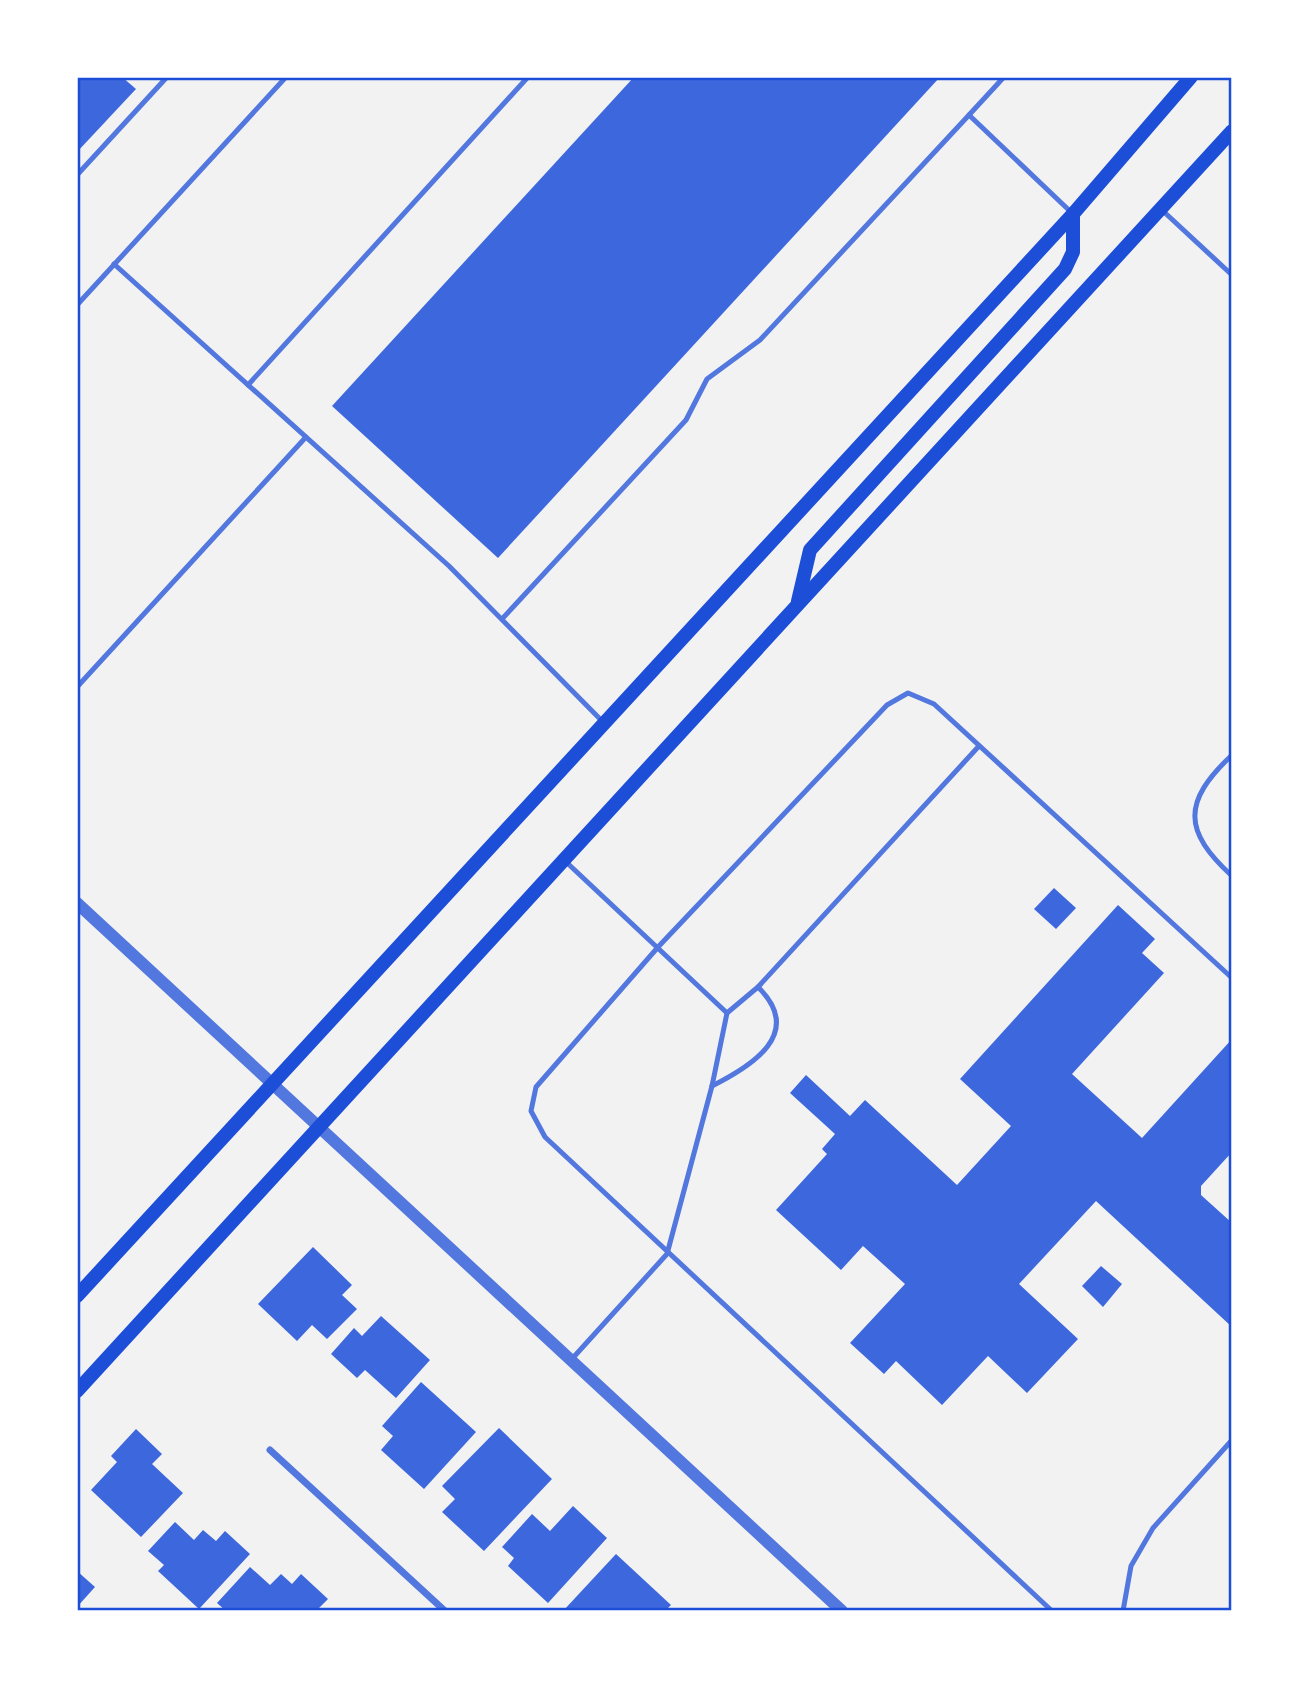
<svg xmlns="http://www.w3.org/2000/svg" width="1309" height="1688" font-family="'Asap Condensed',sans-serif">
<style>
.building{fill:#3d67dc}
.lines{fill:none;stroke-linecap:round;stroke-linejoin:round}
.service{stroke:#5277de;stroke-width:5}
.minor{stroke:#5277de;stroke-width:7}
.tertiary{stroke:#5277de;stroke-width:12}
.secondary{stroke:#1d4ed8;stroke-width:14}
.neatline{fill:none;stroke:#1d4ed8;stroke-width:2.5}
</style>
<rect width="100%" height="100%" fill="#f2f2f2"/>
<g class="building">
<polygon points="77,77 122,77 136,89 77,152"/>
<polygon points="634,77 940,77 498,558 332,406"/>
<polygon points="1054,888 1076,908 1056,929 1034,909"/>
<polygon points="1118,905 1155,939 1142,953 1164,973 1072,1074 1142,1138 1232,1039 1232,1152 1201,1186 1201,1195 1232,1223 1232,1327 1096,1201 1019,1284 1078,1339 1027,1393 988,1356 942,1405 896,1361 884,1374 850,1343 905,1284 863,1246 841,1270 776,1210 827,1154 822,1149 835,1134 790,1093 806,1075 850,1116 865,1100 957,1185 1011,1126 960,1079"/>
<polygon points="313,1247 352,1285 342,1295 357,1309 327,1339 312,1325 297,1341 258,1304"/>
<polygon points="1101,1266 1122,1284 1103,1307 1082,1286"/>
<polygon points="381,1316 430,1360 396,1398 365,1370 357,1378 331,1354 354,1328 362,1336"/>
<polygon points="421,1382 476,1432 424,1489 381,1450 393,1436 382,1426"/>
<polygon points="499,1428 552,1479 484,1551 442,1512 455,1499 442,1486"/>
<polygon points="136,1429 162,1454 152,1464 183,1493 141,1537 91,1490 117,1462 111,1456"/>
<polygon points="573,1506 607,1538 548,1603 508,1566 514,1558 502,1547 532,1514 550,1531"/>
<polygon points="175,1522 194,1540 203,1530 216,1541 225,1531 250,1554 199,1609 158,1571 164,1565 148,1551"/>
<polygon points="616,1554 671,1605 665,1611 563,1611"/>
<polygon points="250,1567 270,1585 281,1574 292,1584 301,1574 328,1599 316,1611 226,1611 217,1603"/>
<polygon points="77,1571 95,1587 77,1607"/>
</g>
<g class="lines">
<g class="service">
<polyline points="969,115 1004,77"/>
<polyline points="77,175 167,77"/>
<polyline points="1163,211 1232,275"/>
<polyline points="114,264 449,566 603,722"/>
<polyline points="77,305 286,77"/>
<polyline points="248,385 528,77"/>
<polyline points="502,619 686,420 707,379 760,340 969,115 1073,214"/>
<polyline points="77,687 306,437"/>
<path d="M1232,755C1182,802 1183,831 1232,876"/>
<polyline points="564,860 727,1013 712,1086 667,1254 571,1360"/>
<polyline points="727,1013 758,987 979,746"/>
<path d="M712,1086C752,1066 805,1033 758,987"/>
<polyline points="1052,1611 545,1137 531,1111 536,1087 659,946 887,705 908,693 934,704 1232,978"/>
<polyline points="1123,1611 1131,1566 1153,1528 1232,1440"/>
</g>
<polyline class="minor" points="270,1450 445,1611"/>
<polyline class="tertiary" points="77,903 842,1611"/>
<g class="secondary">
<polyline points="798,601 810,550 1065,269 1073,252 1073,214"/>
<polyline points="77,1296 1073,214 1191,77"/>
<polyline points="77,1391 1232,131"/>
</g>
</g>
<rect width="1309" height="1688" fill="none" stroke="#ffffff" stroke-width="158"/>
<rect x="79" y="79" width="1151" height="1530" class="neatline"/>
</svg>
